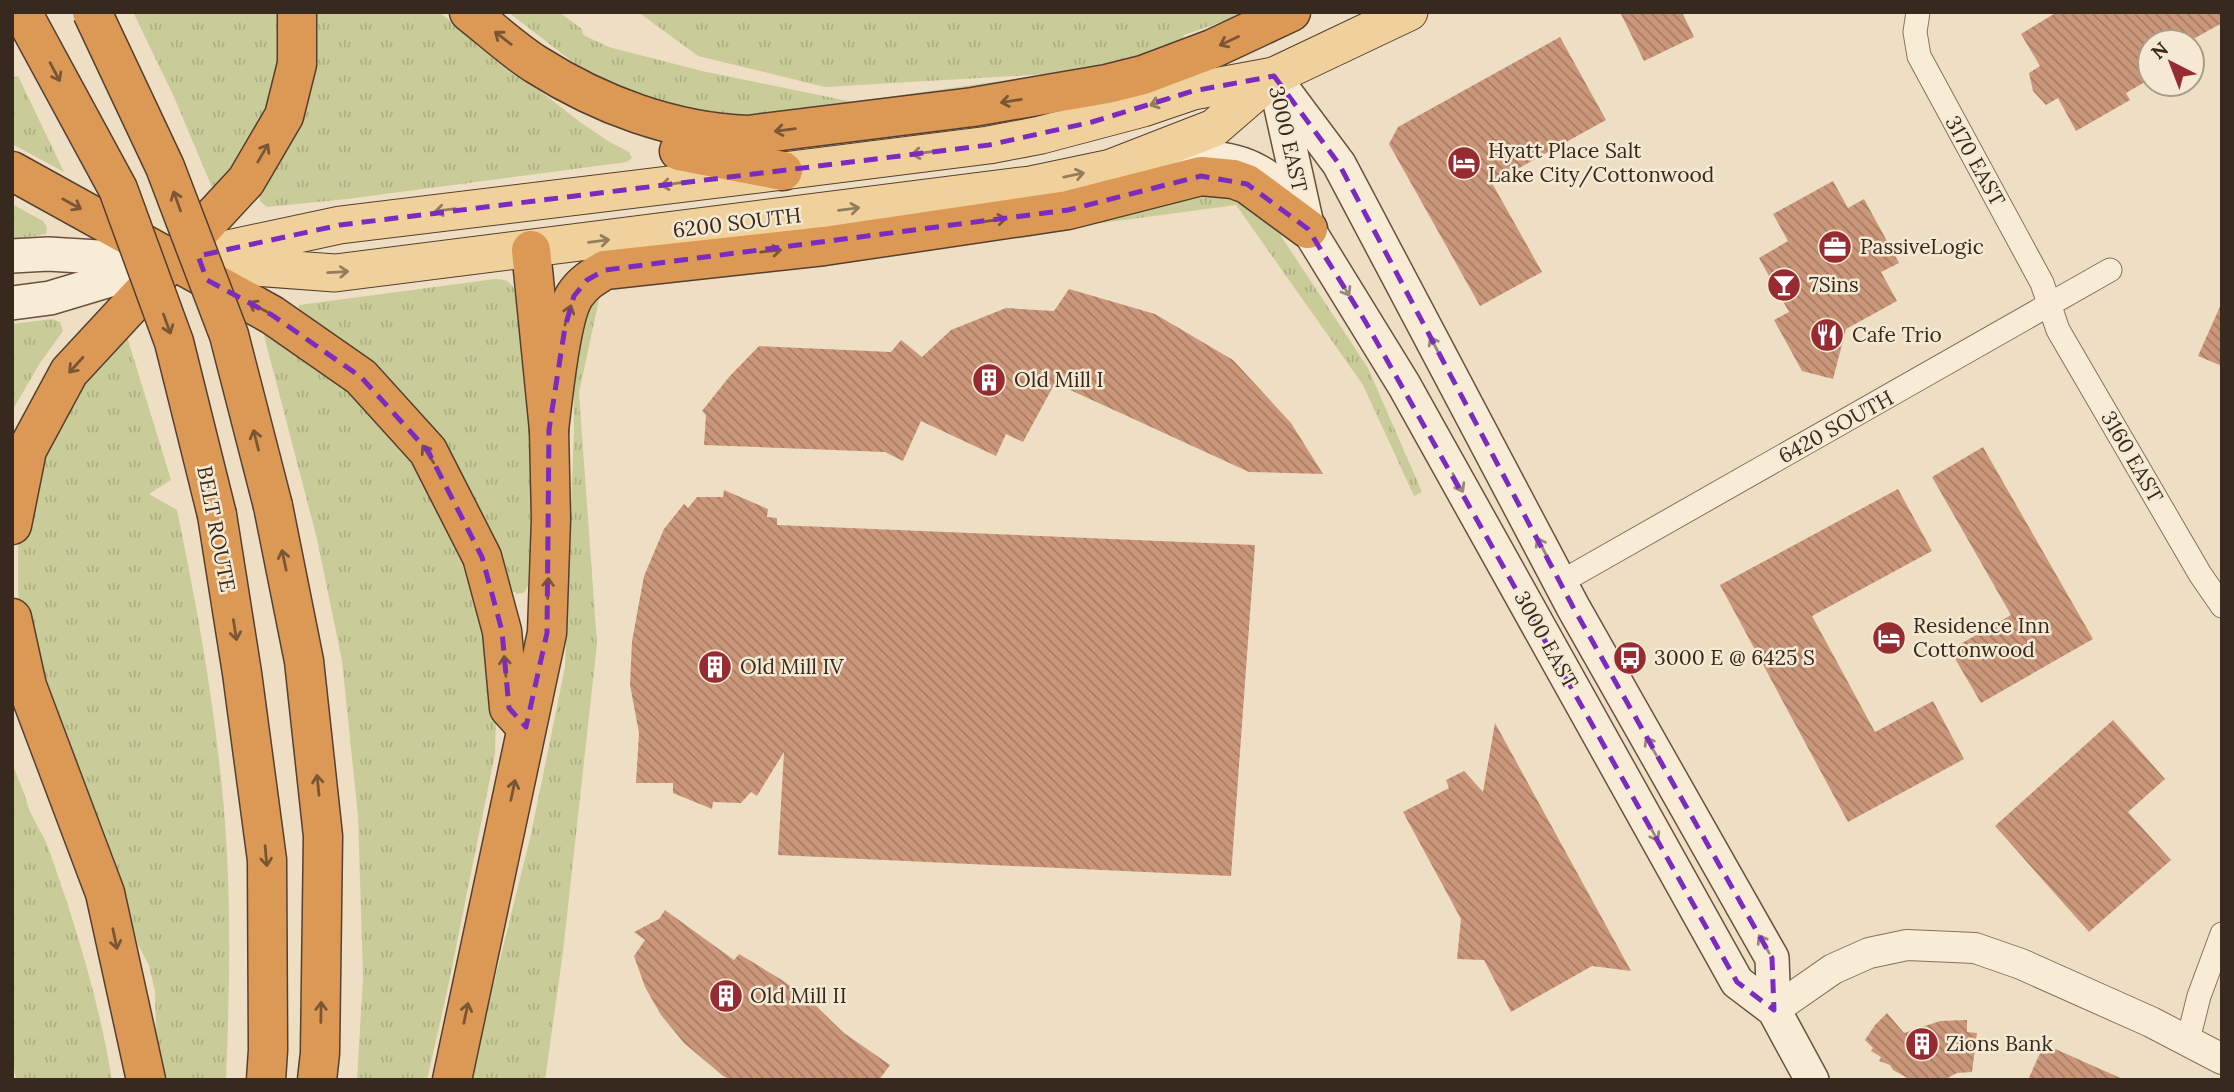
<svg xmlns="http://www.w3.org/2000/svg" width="2234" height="1092" font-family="Lora,serif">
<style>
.grass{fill:url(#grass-tufts)}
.building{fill:url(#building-back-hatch)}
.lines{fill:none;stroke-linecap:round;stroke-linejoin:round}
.minor-casing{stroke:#88705b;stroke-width:25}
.tertiary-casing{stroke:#88705b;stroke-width:32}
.secondary-casing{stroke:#6a513e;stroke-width:36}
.primary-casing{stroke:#563f2f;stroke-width:39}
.motorway-casing{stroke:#563f2f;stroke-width:41}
.minor{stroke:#f8ecd7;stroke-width:23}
.tertiary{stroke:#f8ecd7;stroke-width:30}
.secondary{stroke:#f8ecd7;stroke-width:33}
.primary{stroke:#f0d19c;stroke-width:37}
.motorway{stroke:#dc9956;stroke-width:38}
.motorway-bridge-casing{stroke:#563f2f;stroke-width:41;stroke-linecap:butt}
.motorway-bridge{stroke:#dc9956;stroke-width:38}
.oneway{stroke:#7a5634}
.oneway2{stroke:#947d5d}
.oneway3{stroke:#988a7a}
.marked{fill:none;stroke:#7b2cbf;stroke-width:5;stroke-dasharray:14 9;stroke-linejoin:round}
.labels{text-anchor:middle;stroke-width:5;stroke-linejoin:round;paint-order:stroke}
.street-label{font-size:21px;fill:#38291e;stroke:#f5e9d3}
.poi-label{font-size:21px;fill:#38291e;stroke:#f5e9d3;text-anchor:start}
</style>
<defs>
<pattern id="grass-tufts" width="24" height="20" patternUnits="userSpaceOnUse" patternTransform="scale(1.75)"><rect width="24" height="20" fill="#c9cc98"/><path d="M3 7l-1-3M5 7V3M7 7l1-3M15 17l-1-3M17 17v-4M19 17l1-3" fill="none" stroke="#adaf83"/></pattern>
<pattern id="building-back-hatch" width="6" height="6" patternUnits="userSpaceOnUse" patternTransform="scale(1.75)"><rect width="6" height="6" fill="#cb977a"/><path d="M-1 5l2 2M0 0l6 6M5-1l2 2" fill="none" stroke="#a67b63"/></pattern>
</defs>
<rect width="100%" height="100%" fill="#eedfc4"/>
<g class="grass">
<polygon points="137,12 284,12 272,106 216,197 174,97 134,14"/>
<polygon points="314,12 439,12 580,122 608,141 629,152 632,158 627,162 347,199 267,207 260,201 259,194"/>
<polygon points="508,12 559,12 582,29 583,35 609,47 702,71 853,102 1050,74 825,87 698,56 638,12 1250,12 1184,35 1182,40 1153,60 757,122 698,118 595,79"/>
<polygon points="18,76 64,172 12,144 12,77"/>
<polygon points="1213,187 1262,207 1368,368 1422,492 1414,496 1363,385 1236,205 601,290 579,393 597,644 563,952 545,1080 470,1080 531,834 565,667 574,430 573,343 596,289"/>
<polygon points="12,204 43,221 47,227 46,234 12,240"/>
<path d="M495,279C508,279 512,283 517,295L530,442L531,518L528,586L524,593L517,594L511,590L489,533L298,311L299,305Z"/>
<polygon points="52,319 60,322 63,331 40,363 12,411 12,324"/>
<polygon points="262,328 333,377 397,437 436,494 481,604 496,709 495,754 447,992 427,1080 357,1080 363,977 358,816 342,661 317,539"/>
<path d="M125,330L171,480L149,494L177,510C196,602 213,694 222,788C232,885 230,983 226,1080H162L156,1034L155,991L149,965L138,945L117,870L103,830L71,756L23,629L18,594V549L23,510L64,405Z"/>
<path d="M12,764C19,779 24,793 29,809C34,822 43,834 48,847C75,923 99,1000 112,1080H16L12,1055Z"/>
</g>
<g class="building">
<polygon points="1620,12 1682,12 1694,37 1644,61"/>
<polygon points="2057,12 2222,12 2222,23 2188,42 2150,42 2150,79 2126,93 2130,100 2076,131 2058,98 2046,105 2033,91 2029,73 2040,66 2021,34"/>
<polygon points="1560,37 1606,120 1492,183 1542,272 1480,306 1389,144 1398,127"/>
<polygon points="1833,181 1848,208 1864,199 1899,263 1881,272 1897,301 1846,329 1833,379 1802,371 1774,320 1789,312 1759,258 1788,241 1773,214"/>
<polygon points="1069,289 1155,314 1233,360 1291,423 1323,474 1249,472 1055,383 1023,442 1006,434 996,456 921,421 903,461 885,452 704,445 706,415 702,411 729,377 759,346 891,352 901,340 922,357 951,330 1006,308 1054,311"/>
<polygon points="2222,302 2222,366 2198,356"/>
<polygon points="1983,447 2093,639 1981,703 1950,650 2011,615 1932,477"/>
<polygon points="1898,489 1932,551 1812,616 1875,732 1933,701 1964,759 1848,822 1720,585"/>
<polygon points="724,490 768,509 767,517 777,518 777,525 1255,545 1231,876 778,855 784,752 757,796 751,792 741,803 713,802 712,809 673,793 673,783 636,783 639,733 630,685 632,641 644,576 664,529 684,504 688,508 697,497 723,497"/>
<polygon points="2113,720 2165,779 2128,812 2171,860 2089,932 1995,826"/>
<polygon points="1495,723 1631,971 1592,966 1511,1012 1484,960 1457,959 1461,919 1403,812 1449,788 1446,780 1464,771 1483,792"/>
<polygon points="665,910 734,960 739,954 782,980 814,1004 844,1033 890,1065 879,1080 730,1080 723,1076 684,1043 661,1015 645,987 634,956 645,940 634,932 659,919"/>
<polygon points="1887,1013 1904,1033 1940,1021 1967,1020 1967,1032 1977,1033 1972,1072 1957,1073 1944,1080 1911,1080 1893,1070 1890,1065 1879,1061 1881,1057 1871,1051 1873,1048 1865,1040 1875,1025"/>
<polygon points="2044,1044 2125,1080 2028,1080"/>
</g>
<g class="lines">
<g class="minor-casing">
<g id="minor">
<polyline points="1918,12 1915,32 1919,56 2042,283 2058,330 2200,574 2222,606"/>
<polyline points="1561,582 2110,270"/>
<polyline points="2188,1040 2199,996 2222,934"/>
</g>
</g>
<g class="tertiary-casing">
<polyline id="tertiary" points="1774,1010 1833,969 1869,953 1907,945 1975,948 2021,964 2151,1022 2222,1059"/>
</g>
<g class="secondary-casing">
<g id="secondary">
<polyline points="1274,76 1308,229 1404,385 1737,982 1774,1010 1812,1080"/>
<polyline points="1280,85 1339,164 1573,607 1772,958 1774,1010"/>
<path d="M1145,163C1190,158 1232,150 1270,179"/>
<polyline points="12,256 48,254 149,260"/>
<polyline points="12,303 50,298 170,262"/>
</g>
</g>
<g class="primary-casing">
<g id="primary">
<polyline points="172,261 340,225 783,171 989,145 1041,135 1143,108 1193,91 1274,76 1409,12"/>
<polyline points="212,264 335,273 1030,185 1111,168 1214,128 1274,76"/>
</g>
</g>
<g class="motorway-casing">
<g id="motorway">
<path d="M469,12C492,30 513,50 537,65C600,105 673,132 748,135L973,107L1107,84L1143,75L1212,49L1291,12"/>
<polyline points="679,151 783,171"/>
<polyline points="12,171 272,315 361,377 428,451 482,557 502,631 509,708 526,727"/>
<path d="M549,430C553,399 560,318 575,295C583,283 593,277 605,270L824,246L1068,210L1201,176L1233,179L1247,184L1308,229"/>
<polyline points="273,506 304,661 323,836 320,1053 317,1080"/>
<polyline points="217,515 242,673 267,860 268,1050 266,1080"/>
<polyline points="12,525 27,450 69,372 246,181 284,116 297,64 297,12"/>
<polyline points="12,618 27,686 105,893 146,1080"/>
<polyline points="452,1080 547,633 551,519 549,430 531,250"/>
</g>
</g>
<use href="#minor" class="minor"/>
<use href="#tertiary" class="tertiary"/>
<use href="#secondary" class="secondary"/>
<use href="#primary" class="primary"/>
<use href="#motorway" class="motorway"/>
<g class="motorway-bridge-casing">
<g id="motorway-bridge">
<polyline points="22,12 118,189 174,342 217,515"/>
<polyline points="92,12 165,167 229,335 273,506"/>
</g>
</g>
<use href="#motorway-bridge" class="motorway-bridge"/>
</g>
<defs><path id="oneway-shaft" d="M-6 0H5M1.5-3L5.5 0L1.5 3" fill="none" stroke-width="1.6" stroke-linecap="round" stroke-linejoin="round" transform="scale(1.75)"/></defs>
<g class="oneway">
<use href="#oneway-shaft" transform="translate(503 38) rotate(-142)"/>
<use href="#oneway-shaft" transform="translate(1229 41) rotate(155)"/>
<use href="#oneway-shaft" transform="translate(55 72) rotate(62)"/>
<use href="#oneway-shaft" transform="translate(1011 101) rotate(171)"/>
<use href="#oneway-shaft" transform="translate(785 130) rotate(173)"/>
<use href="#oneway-shaft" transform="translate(263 153) rotate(-60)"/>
<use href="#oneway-shaft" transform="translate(177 201) rotate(-110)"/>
<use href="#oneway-shaft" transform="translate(72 204) rotate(29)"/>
<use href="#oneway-shaft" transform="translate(996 220) rotate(-8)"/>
<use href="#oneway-shaft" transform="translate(771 251) rotate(-6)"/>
<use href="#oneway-shaft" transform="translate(258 307) rotate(-152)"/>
<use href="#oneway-shaft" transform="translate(568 315) rotate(-73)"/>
<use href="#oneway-shaft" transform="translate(167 324) rotate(70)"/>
<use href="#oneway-shaft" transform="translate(76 365) rotate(132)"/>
<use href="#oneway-shaft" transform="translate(256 440) rotate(-104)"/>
<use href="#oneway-shaft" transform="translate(428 454) rotate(-123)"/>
<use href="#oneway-shaft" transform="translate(284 560) rotate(-102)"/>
<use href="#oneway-shaft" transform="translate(548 588) rotate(-88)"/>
<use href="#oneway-shaft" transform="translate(235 630) rotate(81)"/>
<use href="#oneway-shaft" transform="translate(505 666) rotate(-95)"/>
<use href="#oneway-shaft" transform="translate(318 785) rotate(-96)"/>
<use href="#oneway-shaft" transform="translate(513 790) rotate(-78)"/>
<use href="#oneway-shaft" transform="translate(266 856) rotate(85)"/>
<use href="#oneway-shaft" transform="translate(115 939) rotate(78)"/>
<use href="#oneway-shaft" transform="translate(321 1012) rotate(-89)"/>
<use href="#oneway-shaft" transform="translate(466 1013) rotate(-78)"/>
</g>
<g class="oneway2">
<use href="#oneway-shaft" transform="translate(1160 102) rotate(161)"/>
<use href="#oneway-shaft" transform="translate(922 153) rotate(173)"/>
<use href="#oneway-shaft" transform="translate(1074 175) rotate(-12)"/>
<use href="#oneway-shaft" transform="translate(671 184) rotate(173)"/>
<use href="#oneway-shaft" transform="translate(849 209) rotate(-7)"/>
<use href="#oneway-shaft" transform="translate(445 210) rotate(172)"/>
<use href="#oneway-shaft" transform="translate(599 241) rotate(-7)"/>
<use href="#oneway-shaft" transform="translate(338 272) rotate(-3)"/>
</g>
<g class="oneway3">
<use href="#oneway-shaft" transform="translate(1344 287) rotate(58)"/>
<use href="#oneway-shaft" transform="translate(1435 346) rotate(-118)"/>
<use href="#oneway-shaft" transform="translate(1458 483) rotate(61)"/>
<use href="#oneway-shaft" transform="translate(1542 547) rotate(-118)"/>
<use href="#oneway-shaft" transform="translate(1651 746) rotate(-120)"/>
<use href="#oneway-shaft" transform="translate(1653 832) rotate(61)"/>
<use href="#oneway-shaft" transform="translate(1764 944) rotate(-120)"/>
</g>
<path class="marked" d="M1274,76L1339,164L1573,607L1772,958L1774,1010L1737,982L1365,321L1308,229L1247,184L1201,176L1068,210L605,270L587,280L574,296L565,327L549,430L547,633L526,727L509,708L502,631L482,557L428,451L361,377L272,315L207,280L198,256L340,225L989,145L1092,122L1193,91Z"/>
<defs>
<g id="hotel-disc" transform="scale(1.75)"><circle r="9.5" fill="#962b32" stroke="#f5e9d3"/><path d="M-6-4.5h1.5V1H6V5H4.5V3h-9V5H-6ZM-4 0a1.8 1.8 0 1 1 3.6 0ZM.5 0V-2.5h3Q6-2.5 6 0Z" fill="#fff"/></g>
<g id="office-disc" transform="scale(1.75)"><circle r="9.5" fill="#962b32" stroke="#f5e9d3"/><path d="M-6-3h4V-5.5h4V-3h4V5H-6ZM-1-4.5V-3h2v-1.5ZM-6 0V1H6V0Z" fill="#fff"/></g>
<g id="bar-disc" transform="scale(1.75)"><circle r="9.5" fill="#962b32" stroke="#f5e9d3"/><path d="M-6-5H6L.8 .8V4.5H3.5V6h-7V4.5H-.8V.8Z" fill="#fff"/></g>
<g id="restaurant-disc" transform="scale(1.75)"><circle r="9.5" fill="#962b32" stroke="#f5e9d3"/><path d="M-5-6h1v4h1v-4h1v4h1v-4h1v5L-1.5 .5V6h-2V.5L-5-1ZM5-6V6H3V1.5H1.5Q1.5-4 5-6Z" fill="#fff"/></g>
<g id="building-disc" transform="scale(1.75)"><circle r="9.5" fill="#962b32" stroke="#f5e9d3"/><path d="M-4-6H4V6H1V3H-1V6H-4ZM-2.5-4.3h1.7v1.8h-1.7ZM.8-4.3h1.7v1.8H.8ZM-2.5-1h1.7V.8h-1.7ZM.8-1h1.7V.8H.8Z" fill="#fff"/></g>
<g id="bus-disc" transform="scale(1.75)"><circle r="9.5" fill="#962b32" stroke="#f5e9d3"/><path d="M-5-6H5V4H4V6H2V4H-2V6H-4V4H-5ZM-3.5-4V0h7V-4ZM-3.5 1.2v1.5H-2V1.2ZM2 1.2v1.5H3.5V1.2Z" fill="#fff"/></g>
</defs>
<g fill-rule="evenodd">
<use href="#hotel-disc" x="1464" y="163"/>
<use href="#office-disc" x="1835" y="247"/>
<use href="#bar-disc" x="1784" y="285"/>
<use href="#restaurant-disc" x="1827" y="335"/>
<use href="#building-disc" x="989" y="380"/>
<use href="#hotel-disc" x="1889" y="638"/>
<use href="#bus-disc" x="1630" y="658"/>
<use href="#building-disc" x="715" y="667"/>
<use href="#building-disc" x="726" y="996"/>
<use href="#building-disc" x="1922" y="1044"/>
</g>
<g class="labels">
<g class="street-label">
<text transform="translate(1288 139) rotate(77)" y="7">3000 EAST</text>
<text transform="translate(1975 161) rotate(61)" y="7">3170 EAST</text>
<text transform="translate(737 223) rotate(-7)" y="7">6200 SOUTH</text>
<text transform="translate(1836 427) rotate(-29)" y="7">6420 SOUTH</text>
<text transform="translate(2132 457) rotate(60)" y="7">3160 EAST</text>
<text transform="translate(216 529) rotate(79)" y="7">BELT ROUTE</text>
<text transform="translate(1546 640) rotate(61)" y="7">3000 EAST</text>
</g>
<g class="poi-label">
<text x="1488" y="158">Hyatt Place Salt<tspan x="1488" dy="24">Lake City/Cottonwood</tspan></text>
<text x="1860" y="254">PassiveLogic</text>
<text x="1809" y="292">7Sins</text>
<text x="1852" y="342">Cafe Trio</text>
<text x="1014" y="387">Old Mill I</text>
<text x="1913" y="633">Residence Inn<tspan x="1913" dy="24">Cottonwood</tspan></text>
<text x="1654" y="665">3000 E @ 6425 S</text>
<text x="740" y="674">Old Mill IV</text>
<text x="750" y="1003">Old Mill II</text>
<text x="1946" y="1051">Zions Bank</text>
</g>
</g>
<rect width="2234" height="1092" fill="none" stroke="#38291e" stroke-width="28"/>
<g transform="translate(2171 63) rotate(318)"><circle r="33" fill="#f5e9d3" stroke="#a99c8b" stroke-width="2"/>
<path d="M0-5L12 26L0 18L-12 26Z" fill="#962b32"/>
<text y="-10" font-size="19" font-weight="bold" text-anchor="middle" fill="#38291e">N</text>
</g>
</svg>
